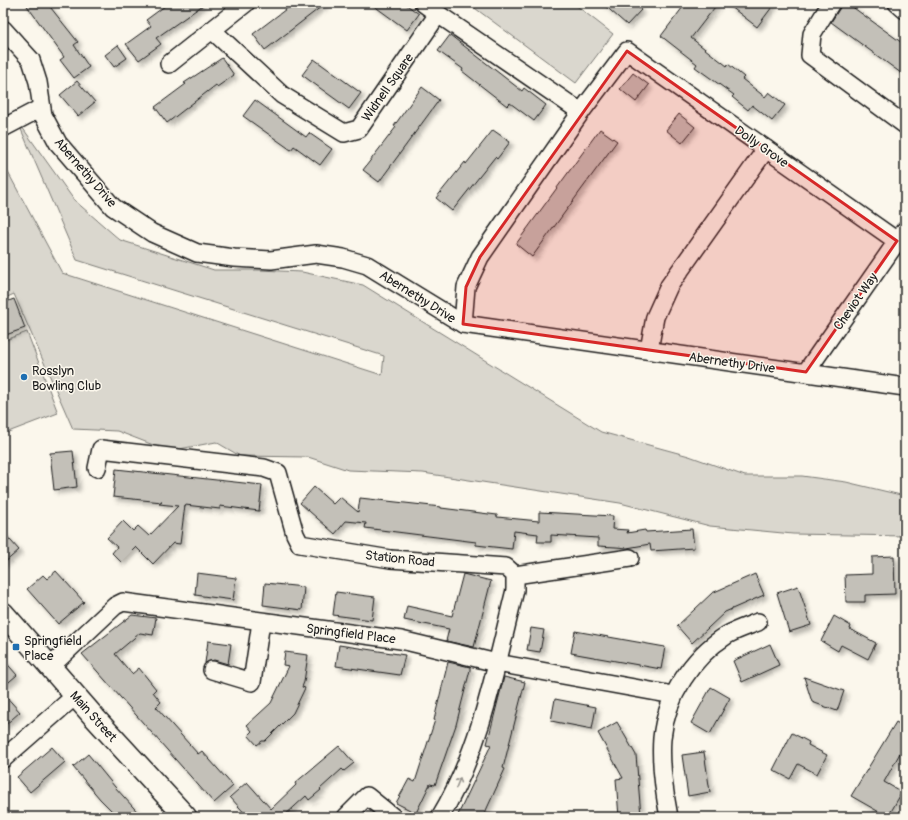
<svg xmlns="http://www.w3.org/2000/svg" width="908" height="820" font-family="Pangolin,sans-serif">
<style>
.green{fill:#dad7ce;stroke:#7b7a75}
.building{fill:#c3c0b8;stroke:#1c1c1c;filter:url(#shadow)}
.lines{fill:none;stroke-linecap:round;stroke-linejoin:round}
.minor-casing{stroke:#1c1c1c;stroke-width:20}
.major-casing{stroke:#1c1c1c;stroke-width:24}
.minor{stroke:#fbf7ec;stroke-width:17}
.major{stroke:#fbf7ec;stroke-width:21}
.oneway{stroke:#97948e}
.marked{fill:#d62828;fill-opacity:0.2;stroke:#d62828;stroke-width:3;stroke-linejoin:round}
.poi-dot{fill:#1f6fb2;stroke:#fbf7ec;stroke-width:1.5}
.labels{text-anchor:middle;stroke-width:3;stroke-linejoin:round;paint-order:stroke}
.street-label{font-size:13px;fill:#1c1c1c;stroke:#fbf7ec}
.poi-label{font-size:13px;fill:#1c1c1c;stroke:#fbf7ec;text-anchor:start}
</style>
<defs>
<filter id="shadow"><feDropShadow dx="3.5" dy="3.5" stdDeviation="2" flood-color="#0004"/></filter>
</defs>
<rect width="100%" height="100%" fill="#fbf7ec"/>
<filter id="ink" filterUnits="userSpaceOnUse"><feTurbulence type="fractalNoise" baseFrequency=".025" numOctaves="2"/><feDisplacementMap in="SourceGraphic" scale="8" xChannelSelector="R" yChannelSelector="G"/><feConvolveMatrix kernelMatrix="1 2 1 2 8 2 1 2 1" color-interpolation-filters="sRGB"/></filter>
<g filter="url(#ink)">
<g class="green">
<polygon points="468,3 573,3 613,34 576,83"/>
<polygon points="17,120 74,200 120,240 214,270 259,270 302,272 363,285 601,432 689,456 745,476 802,476 846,482 905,496 905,536 793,534 710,526 620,503 423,473 348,470 308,457 240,456 216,442 169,451 117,431 73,429 14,294 3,299 3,163 62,273 382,375 384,356 77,260"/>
<polygon points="27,332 58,413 3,434 3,341"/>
</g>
<g class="building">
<polygon points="25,3 47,3 78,42 74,45 89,67 74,78 60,60 64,57"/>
<polygon points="169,3 206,3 156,38 161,44 139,60 126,44 151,26 146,20"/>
<polygon points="294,3 326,3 265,50 253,34"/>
<polygon points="370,3 404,3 419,14 407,30"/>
<polygon points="602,3 634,3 641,10 627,25"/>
<polygon points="686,3 718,3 691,38 727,66 728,64 744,77 742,79 765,97 769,92 785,105 772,121 752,105 748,110 732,97 734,95 695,67 697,64 661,36"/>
<polygon points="726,3 775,3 757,27"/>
<polygon points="843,3 847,3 905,45 905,76 831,22"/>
<polygon points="450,35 522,91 524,88 546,105 534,121 510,103 507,106 462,71 463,69 438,51"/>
<polygon points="118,45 127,58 114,67 105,55"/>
<polygon points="222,58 234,75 217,87 216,85 167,123 155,107 186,84 184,83"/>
<polygon points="314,59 361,93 349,109 302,75"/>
<polygon points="633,73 649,85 636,102 620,89"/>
<polygon points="77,81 95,102 78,116 60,95"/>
<polygon points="422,87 439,100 379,182 363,170 396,127 394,126"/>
<polygon points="255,100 306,137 309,133 332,149 320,165 294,146 291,150 243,116"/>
<polygon points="679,114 695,127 682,143 666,130"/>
<polygon points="600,129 617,141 532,257 516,244"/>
<polygon points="493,130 510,142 497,159 495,157 452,211 436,198 465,162 466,164"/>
<polygon points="14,299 25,328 3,336 3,303"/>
<polygon points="73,451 77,487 54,490 50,453"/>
<polygon points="116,469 262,485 259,511 220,506 220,509 185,505 180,544 173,543 153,564 136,547 121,562 112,553 117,547 107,538 123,521 133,531 138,526 149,536 178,506 159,504 162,502 113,497"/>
<polygon points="314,487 333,504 340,497 358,512 360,498 441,507 441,508 497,515 497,517 539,521 539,512 613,516 612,529 628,530 627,533 645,530 646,532 692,529 694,548 651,551 650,544 627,548 616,547 598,546 598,538 551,535 551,542 537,542 538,534 514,531 512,549 476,545 476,542 365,528 366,523 346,521 335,534 300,503"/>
<polygon points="3,532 19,550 3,564"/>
<polygon points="894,556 895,594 865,595 865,602 846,602 845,575 872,574 872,557"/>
<polygon points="56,571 84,602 58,624 27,589 43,575 47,579"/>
<polygon points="197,573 236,578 233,600 195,595"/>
<polygon points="463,574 491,581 474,647 446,641 449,629 404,620 407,606 452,616"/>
<polygon points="755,574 764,595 725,612 692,643 677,626 712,593"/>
<polygon points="265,583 304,587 302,610 263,605"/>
<polygon points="798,586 811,625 789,632 777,593"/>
<polygon points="336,592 375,597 372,620 333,615"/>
<polygon points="132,615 156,618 153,635 140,633 115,654 132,674 139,668 156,689 153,692 161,702 156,707 198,754 202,751 233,786 214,803 82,654"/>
<polygon points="834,616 851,626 850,629 876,643 868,659 841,645 838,651 821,641"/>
<polygon points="531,628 544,630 540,652 527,650"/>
<polygon points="575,631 665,647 661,669 571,653"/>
<polygon points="208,641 231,644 228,664 214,660 205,663"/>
<polygon points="770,644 779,665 742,682 733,661"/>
<polygon points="339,645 405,655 400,675 336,666"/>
<polygon points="285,652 308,655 304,682 302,687 305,688 293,713 265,741 262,741 257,745 248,735 252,731 247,725 271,703 289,666 283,665"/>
<polygon points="3,659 17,675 3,687"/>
<polygon points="448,662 470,667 470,670 456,725 435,785 430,784 416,813 396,803 409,779 415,782 435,720 434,720"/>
<polygon points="504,677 525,682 503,768 505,769 483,817 457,817 491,745 487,744"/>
<polygon points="804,677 844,691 837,711 812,702"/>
<polygon points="711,687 730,698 710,734 691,723"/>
<polygon points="3,693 20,712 3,727"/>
<polygon points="555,699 596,707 592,729 551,721"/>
<polygon points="617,722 636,755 641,816 619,817 616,779 623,778 598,733"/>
<polygon points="896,722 905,727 905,744 884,782 902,792 888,817 851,796"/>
<polygon points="792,733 809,742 808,745 827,755 817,774 798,764 790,779 773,770"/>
<polygon points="339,746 354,763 344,771 342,769 320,789 321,790 309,800 306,796 283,817 248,817 230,797 247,782 271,809 296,785 295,783"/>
<polygon points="52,747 65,762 30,792 17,777"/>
<polygon points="704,752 710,792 688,796 682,755"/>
<polygon points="88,754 115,787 142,817 118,817 100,799 73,767"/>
</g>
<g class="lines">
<g class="minor-casing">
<g id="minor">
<polyline points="831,3 812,34 810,55 905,125"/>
<polyline points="897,3 905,10"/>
<polyline points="438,14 581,112 480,257 466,287 463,324"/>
<polyline points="3,29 31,60 38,82 43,115 58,143 113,207 152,233 197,253 234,258 271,260 316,254 343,258 367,265 463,324 905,387"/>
<polyline points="212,30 282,95 344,133 359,129 438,14 423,3"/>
<polyline points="169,64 246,3"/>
<polyline points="581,112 627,51 897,241"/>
<polyline points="3,128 41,108"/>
<polyline points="649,350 655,317 669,286 766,149"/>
<polyline points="806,372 905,230"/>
<path d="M97,468L101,449L264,468L278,473L295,534L300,544L390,559L506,567L515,575V590C496,666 481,749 440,817"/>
<polyline points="515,575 630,558"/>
<polyline points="50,667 115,606 123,602 401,640 497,663 673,695"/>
<polyline points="212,670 252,682 261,622"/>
<polyline points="3,759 75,696"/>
<polyline points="346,817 367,796 393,817"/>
<path d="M669,817C664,791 660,764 662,738C666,697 692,657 727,635C736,630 748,626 758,622"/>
</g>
</g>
<g class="major-casing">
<polyline id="major" points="3,613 95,718 186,817"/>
</g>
<use href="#minor" class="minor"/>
<use href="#major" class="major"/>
</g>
<defs><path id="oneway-shaft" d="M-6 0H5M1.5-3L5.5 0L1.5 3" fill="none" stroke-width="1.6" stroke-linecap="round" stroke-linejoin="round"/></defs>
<use class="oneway" href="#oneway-shaft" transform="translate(458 783) rotate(-68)"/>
</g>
<path class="marked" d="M627,51L897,241L806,372L463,324L466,287L480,257Z"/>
<g class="poi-dot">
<circle cx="24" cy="377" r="4"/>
<rect x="12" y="643" width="8" height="8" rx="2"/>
</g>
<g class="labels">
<g class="street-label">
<text transform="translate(387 87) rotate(-55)" y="5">Widnell Square</text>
<text transform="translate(762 146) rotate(35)" y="5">Dolly Grove</text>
<text transform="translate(86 172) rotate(49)" y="5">Abernethy Drive</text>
<text transform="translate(418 296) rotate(32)" y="5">Abernethy Drive</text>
<text transform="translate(855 301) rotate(-55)" y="5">Cheviot Way</text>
<text transform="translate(732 362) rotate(8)" y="5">Abernethy Drive</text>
<text transform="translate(400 558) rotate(6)" y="5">Station Road</text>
<text transform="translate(351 633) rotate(7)" y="5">Springfield Place</text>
<text transform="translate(94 716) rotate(48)" y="5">Main Street</text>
</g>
<g class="poi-label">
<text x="32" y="375">Rosslyn<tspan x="32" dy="15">Bowling Club</tspan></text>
<text x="24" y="645">Springfield<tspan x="24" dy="15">Place</tspan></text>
</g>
</g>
<rect width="908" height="820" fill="none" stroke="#fbf7ec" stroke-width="16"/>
<rect x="8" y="8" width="892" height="804" fill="none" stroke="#1c1c1c" stroke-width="1.5" filter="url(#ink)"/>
</svg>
